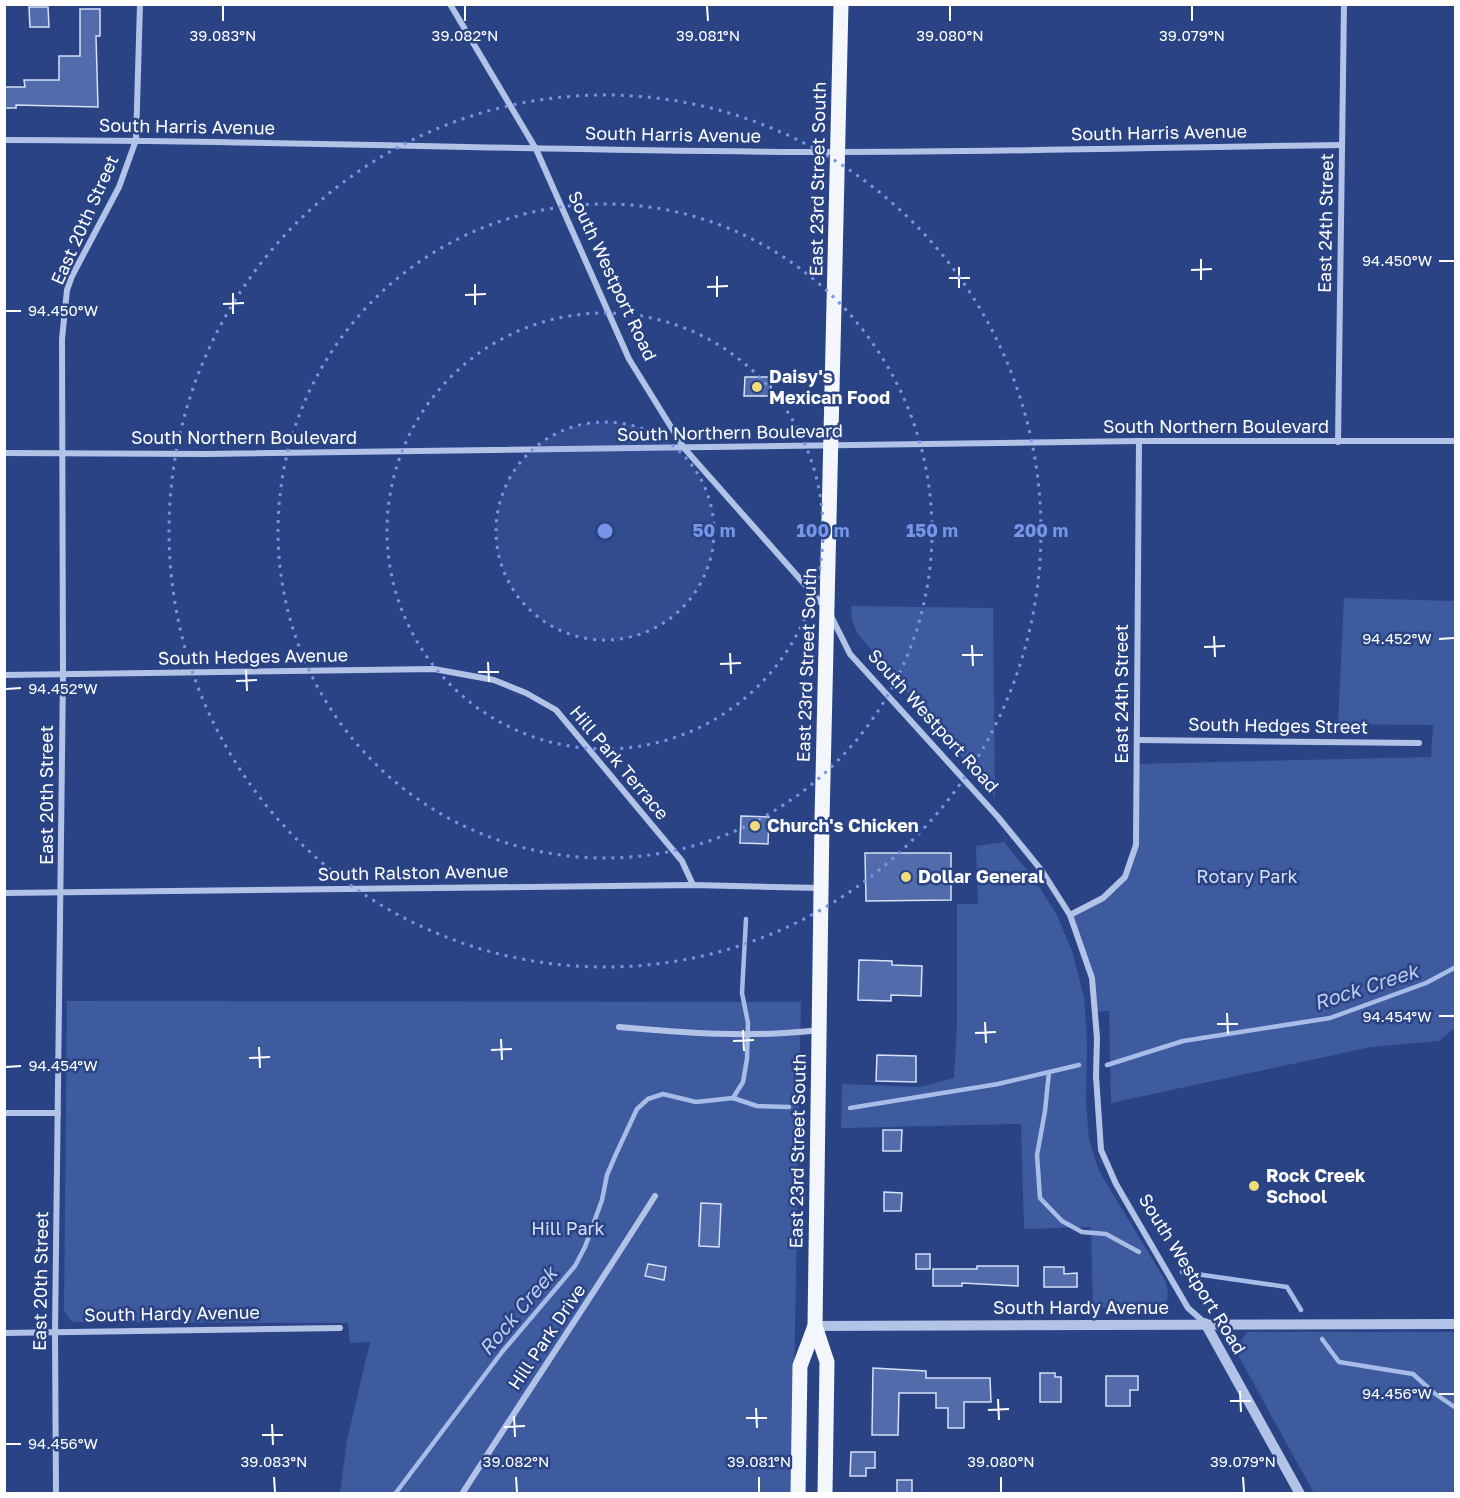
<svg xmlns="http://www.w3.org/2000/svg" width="1460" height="1498" font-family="'Golos Text',sans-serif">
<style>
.green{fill:#3e5ba0}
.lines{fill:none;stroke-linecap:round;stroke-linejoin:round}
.stream{stroke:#a7bce7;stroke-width:4.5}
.building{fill:#526cab;stroke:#d6e0f6;stroke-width:1.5}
.minor{stroke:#b3c3e7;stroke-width:6}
.tertiary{stroke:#b3c3e7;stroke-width:10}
.primary{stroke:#f4f6fe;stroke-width:15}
.ticks{fill:none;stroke:#fff;stroke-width:2}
.ring{fill:none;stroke:#7795e8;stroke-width:3;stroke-dasharray:3 6}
.poi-dot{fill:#eedd7a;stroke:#294384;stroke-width:2}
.labels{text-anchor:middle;stroke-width:5;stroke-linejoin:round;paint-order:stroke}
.street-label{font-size:18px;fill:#fff;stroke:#294384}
.poi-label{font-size:18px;font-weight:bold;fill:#fff;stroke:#294384;text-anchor:start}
.park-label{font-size:18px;fill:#d6e0f6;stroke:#294384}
.water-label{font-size:20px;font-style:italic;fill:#becdee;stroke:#294384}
.ticks-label{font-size:15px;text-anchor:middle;fill:#fff;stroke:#294384;stroke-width:5;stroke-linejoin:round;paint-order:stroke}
.centre{fill:#7795e8;stroke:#294384;stroke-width:3}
.ring-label{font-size:18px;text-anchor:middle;font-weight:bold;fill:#7795e8;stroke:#294384;stroke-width:5;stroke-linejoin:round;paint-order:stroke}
</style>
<rect width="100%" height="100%" fill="#294384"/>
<g class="green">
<path d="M1344,598L1455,601V1028L1439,1041L1371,1047L1111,1103L1109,1011L1095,1012L1092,978L1070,915C1089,905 1110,896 1124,878C1142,855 1137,793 1137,764L1431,757L1433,725L1338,724Z"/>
<polygon points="851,606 993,608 995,797 857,633 852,620"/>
<polygon points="1004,842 1035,880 1057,915 1072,951 1084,997 1087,1040 1086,1103 1089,1140 1099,1171 1165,1280 1168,1292 1167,1301 1157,1307 1093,1308 1091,1227 1024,1229 1021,1124 841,1128 842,1084 920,1087 954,1078 957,1026 957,904 978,904 976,846"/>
<polygon points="67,1001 801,1002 792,1493 340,1493 347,1440 370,1342 350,1343 348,1323 75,1322 70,1320 64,1310"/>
<polygon points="1247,1332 1455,1332 1455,1493 1314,1493 1239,1357 1238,1345"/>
</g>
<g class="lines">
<g class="stream">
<polyline points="1107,1065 1183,1041 1330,1018 1426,983 1456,967"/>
<polyline points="1049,1072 1045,1111 1037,1155 1040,1198 1062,1221 1082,1232 1106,1234 1139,1252"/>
<polyline points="733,1098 743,1082 747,1059 748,1023 742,993 746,919"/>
<polyline points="850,1108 998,1084 1079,1065"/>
<polyline points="1182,1272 1287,1287 1301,1310"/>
<polyline points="1322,1339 1339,1362 1413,1374 1434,1393 1456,1408"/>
<polyline points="395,1494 502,1352 575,1266 585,1247 602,1200 607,1175 616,1154 637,1109 648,1099 663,1094 696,1102 733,1098 757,1106 789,1107"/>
</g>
</g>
<g class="building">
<polygon points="29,7 48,7 49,27 30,27"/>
<polygon points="80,9 100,9 100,36 96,36 98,107 16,105 16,108 4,108 4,87 25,87 24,80 59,80 59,56 80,56"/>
<polygon points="745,377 771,377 771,396 744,396"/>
<polygon points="741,816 769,817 768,844 740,843"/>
<polygon points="865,853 951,853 951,900 866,901"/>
<polygon points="859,960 892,961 892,965 922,966 921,996 891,995 891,1001 858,1000"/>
<polygon points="877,1055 916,1056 916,1082 876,1081"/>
<polygon points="883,1130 902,1130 901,1151 883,1151"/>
<polygon points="884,1192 902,1193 901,1211 884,1211"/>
<polygon points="701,1203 721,1204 719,1247 699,1246"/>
<rect x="916" y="1254" width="14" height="15"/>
<polygon points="648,1264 666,1267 664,1280 645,1276"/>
<polygon points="977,1266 1018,1266 1018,1286 962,1283 962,1286 933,1286 933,1269 977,1269"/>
<polygon points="1044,1267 1064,1267 1064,1274 1077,1273 1077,1287 1044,1287"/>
<polygon points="873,1368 926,1371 926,1378 990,1378 991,1402 964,1402 964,1428 948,1428 948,1408 936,1408 936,1393 899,1393 898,1435 872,1435"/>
<polygon points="1040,1373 1055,1373 1055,1377 1061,1377 1061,1402 1040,1402"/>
<polygon points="1106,1376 1138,1376 1138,1390 1130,1390 1130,1406 1106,1406"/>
<polygon points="851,1452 875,1452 875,1468 866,1468 866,1476 850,1476"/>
<rect x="897" y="1480" width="15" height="14"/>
</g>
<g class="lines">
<g class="minor">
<polyline points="450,4 536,149 629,359 684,448 823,605"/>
<path d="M4,140C282,140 560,152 838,152C1006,152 1174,147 1342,145"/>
<polyline points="1338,442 1344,4"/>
<polyline points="4,453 206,454 1139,441 1456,441"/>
<polyline points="831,616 850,654 998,817 1042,871 1070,915 1092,978 1097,1038 1096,1076 1101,1150 1116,1184 1188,1308 1205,1323"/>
<polyline points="4,675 434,669 494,680 526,693 556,710 682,861 693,885"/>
<polyline points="1137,740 1419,743"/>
<polyline points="4,893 693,885 820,888"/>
<polyline points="1070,915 1103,898 1125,877 1136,845 1139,441"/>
<path d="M619,1027C685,1033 752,1038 819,1030"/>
<polyline points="4,1113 58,1113"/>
<polyline points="4,1333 340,1328"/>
<polyline points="56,1494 55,1332 63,674 62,339 67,290 72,276 119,187 136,140 140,4"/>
<path d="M462,1494C526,1394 592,1296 655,1196"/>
</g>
<g class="tertiary">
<polyline points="1205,1323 1300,1494"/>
<polyline points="815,1326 1456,1324"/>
</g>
<g class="primary">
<polyline points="815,1326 827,1362 825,1494"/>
<polyline points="798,1494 800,1366 815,1326 822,820 841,4"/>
</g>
</g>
<path class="ticks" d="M223,6V21M465,6V21M707,6L708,21M950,6V21M1192,6V21M1201,259V280M1439,261H1454M959,267V288M1191,270L1212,269M717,276V297M949,278H970M475,284V305M707,287L728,286M233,293V314M465,295L486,294M223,304L244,303M6,311H21M1214,636L1215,657M1439,639L1454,638M972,645L973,666M1204,647L1225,646M730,653L731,674M962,655H983M488,662L489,682M720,664L741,663M246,670L247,691M478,672H499M236,681L257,680M6,689L21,688M1227,1013L1228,1034M1439,1016H1454M985,1022L986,1043M1217,1024H1238M743,1030L744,1051M975,1033L996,1032M501,1039L502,1060M733,1041L754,1040M259,1047L260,1068M491,1050L512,1049M249,1058L270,1057M6,1067L21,1066M1240,1391L1241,1412M1439,1394H1454M998,1399L999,1420M1230,1401H1251M756,1408L757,1428M988,1410L1009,1409M514,1416L515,1437M746,1418H767M272,1424L273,1445M504,1427L525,1426M262,1435H283M6,1444H21M274,1477L275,1492M516,1477L517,1492M759,1477V1492M1001,1477V1492M1243,1477L1244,1492"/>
<circle cx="605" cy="531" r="109" fill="#7795e8" fill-opacity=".12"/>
<g class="ring">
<circle cx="605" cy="531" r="109"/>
<circle cx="605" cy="531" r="218"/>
<circle cx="605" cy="531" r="327"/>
<circle cx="605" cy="531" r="436"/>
</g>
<g class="poi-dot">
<circle cx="757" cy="387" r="6"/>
<circle cx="755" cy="826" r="6"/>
<circle cx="906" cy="877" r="6"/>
<circle cx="1254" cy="1186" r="6"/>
</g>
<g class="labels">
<g class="street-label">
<text transform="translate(187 127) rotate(1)" y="6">South Harris Avenue</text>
<text transform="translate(1159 133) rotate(-1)" y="6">South Harris Avenue</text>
<text transform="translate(673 135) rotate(1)" y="6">South Harris Avenue</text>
<text transform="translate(818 179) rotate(-89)" y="6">East 23rd Street South</text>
<text transform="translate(85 220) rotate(-66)" y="6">East 20th Street</text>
<text transform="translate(1326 223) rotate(-89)" y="6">East 24th Street</text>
<text transform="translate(612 276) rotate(65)" y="6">South Westport Road</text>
<text x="1216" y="433">South Northern Boulevard</text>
<text transform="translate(730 433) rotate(-1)" y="6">South Northern Boulevard</text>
<text x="244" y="444">South Northern Boulevard</text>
<text transform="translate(253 657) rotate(-1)" y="6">South Hedges Avenue</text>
<text transform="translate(807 665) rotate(-88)" y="6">East 23rd Street South</text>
<text transform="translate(1122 694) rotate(-90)" y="6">East 24th Street</text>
<text transform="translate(933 721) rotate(48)" y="6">South Westport Road</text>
<text transform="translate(1278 726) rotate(1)" y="6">South Hedges Street</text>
<text transform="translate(619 763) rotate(50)" y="6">Hill Park Terrace</text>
<text transform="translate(47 795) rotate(-90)" y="6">East 20th Street</text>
<text transform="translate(413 873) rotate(-1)" y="6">South Ralston Avenue</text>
<text transform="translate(798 1151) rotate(-89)" y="6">East 23rd Street South</text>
<text transform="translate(1192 1274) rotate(58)" y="6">South Westport Road</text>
<text transform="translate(41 1281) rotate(-89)" y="6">East 20th Street</text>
<text x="1081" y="1314">South Hardy Avenue</text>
<text transform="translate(172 1314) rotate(-1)" y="6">South Hardy Avenue</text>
<text transform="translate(547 1337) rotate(-56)" y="6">Hill Park Drive</text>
</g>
<g class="poi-label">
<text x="769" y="383">Daisy's<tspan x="769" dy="21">Mexican Food</tspan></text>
<text x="767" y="832">Church's Chicken</text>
<text x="918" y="883">Dollar General</text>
<text x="1266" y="1182">Rock Creek<tspan x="1266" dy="21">School</tspan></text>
</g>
<g class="park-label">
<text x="1247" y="883">Rotary Park</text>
<text x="568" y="1235">Hill Park</text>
</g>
<g class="water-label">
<text transform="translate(1366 987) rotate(-18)" y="7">Rock Creek</text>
<text transform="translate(518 1311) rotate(-50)" y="7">Rock Creek</text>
</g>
</g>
<g class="ticks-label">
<text x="223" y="41">39.083°N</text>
<text x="465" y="41">39.082°N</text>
<text x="708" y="41">39.081°N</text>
<text x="950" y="41">39.080°N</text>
<text x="1192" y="41">39.079°N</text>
<text x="1397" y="266">94.450°W</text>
<text x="63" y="316">94.450°W</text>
<text x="1397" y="644">94.452°W</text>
<text x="63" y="694">94.452°W</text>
<text x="1397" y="1022">94.454°W</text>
<text x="63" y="1071">94.454°W</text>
<text x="1397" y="1399">94.456°W</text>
<text x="63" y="1449">94.456°W</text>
<text x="274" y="1467">39.083°N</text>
<text x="516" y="1467">39.082°N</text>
<text x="759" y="1467">39.081°N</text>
<text x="1001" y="1467">39.080°N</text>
<text x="1243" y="1467">39.079°N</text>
</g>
<circle cx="605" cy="531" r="9" class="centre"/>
<g class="ring-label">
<text x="714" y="537">50 m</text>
<text x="823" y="537">100 m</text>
<text x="932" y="537">150 m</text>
<text x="1041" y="537">200 m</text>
</g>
<rect width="1460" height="1498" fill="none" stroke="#ffffff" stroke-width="12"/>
</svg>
